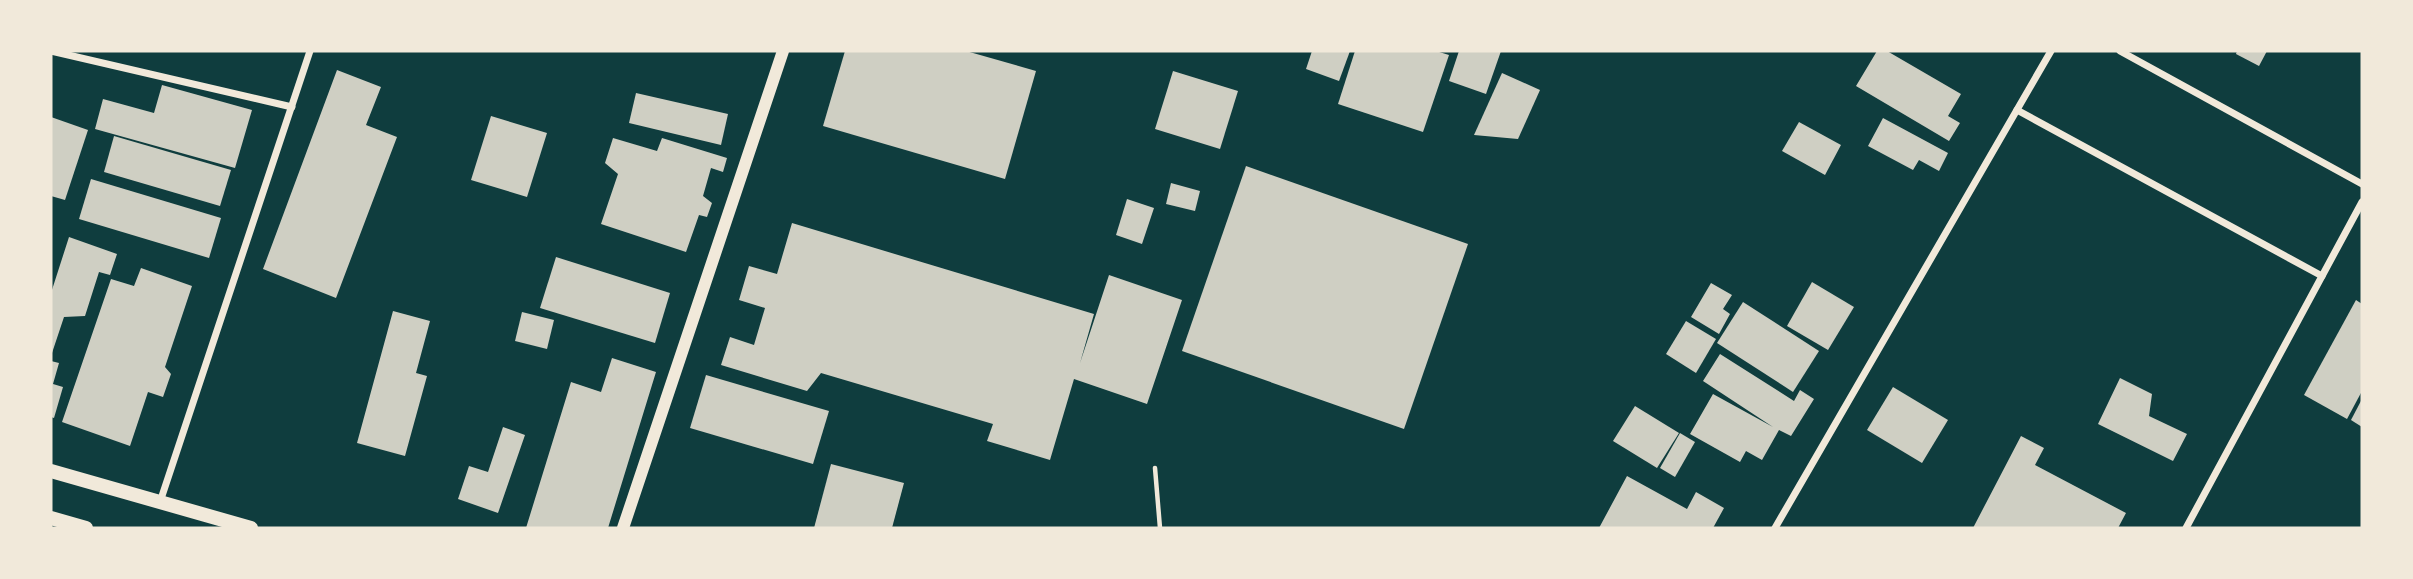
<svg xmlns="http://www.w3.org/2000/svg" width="2413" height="579" font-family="'Zilla Slab',serif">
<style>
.building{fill:#cfcfc3}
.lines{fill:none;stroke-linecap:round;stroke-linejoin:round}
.path{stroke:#f1e9da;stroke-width:4.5}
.minor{stroke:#f1e9da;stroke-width:7}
.tertiary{stroke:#f1e9da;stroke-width:12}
.secondary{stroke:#f1e9da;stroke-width:14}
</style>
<rect width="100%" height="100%" fill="#0f3d3e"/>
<g class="building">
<polygon points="845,51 966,51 1036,71 1005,179 823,126"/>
<polygon points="1312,51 1350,51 1339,81 1306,69"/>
<polygon points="1355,51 1436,51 1449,55 1423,132 1338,104"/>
<polygon points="1459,51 1501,51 1486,94 1449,81"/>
<polygon points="1877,51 1887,51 1961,94 1948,116 1960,123 1949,141 1856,86"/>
<polygon points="2237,51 2267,51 2259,66 2236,54"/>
<polygon points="337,70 381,87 366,125 397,137 336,298 263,269"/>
<polygon points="1173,71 1238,91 1220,149 1155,129"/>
<polygon points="1502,73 1540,90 1518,139 1474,135"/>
<polygon points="162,85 252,110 235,168 95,129 103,99 154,113"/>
<polygon points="636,93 728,114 721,145 629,123"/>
<polygon points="491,116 547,133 527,197 471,180"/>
<polygon points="51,117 88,130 65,200 51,196"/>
<polygon points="1883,118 1948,153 1939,171 1919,160 1913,170 1868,146"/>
<polygon points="1799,122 1841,145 1825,175 1782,151"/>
<polygon points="114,136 231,170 220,206 104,172"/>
<polygon points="613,138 657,151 662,138 727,158 723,172 711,168 703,196 712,203 707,217 699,215 686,252 601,224 618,174 605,163"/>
<polygon points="1246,166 1468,244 1404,429 1182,351"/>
<polygon points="91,179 221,218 209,258 79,219"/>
<polygon points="1171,183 1200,191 1195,211 1166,204"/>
<polygon points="1127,199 1154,208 1142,244 1116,235"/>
<polygon points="792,223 1094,314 1080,363 1109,275 1182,300 1147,404 1074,379 1050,460 987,441 993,424 821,373 807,391 721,365 730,337 754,345 765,308 739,300 749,266 777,274"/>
<polygon points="69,237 117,254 110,275 99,272 85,316 64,317 51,356 51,293"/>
<polygon points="556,257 670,293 655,343 540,308"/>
<polygon points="141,268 192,286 165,367 171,374 163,397 148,392 130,446 62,422 111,279 134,286"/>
<polygon points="1812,282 1854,307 1828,350 1787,326"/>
<polygon points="1711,283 1732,295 1723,309 1730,314 1719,334 1691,317"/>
<polygon points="2356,300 2362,304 2362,391 2347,419 2304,395"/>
<polygon points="1743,302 1819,351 1793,392 1717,343"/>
<polygon points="393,311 430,321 416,373 427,376 405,456 357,443"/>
<polygon points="522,312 554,320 547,349 515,341"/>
<polygon points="1686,321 1716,339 1696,373 1666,354"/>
<polygon points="1720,354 1794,401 1800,390 1814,399 1791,436 1779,430 1762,460 1746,451 1740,462 1690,434 1713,394 1773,427 1703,381"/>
<polygon points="612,358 656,372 608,528 526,528 571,382 601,392"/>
<polygon points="51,361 59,363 53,384 63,387 54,418 51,417"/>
<polygon points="706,375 829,411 813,464 690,428"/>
<polygon points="2120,378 2152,394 2149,416 2187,434 2173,461 2098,424"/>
<polygon points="1893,387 1948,420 1922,463 1867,430"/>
<polygon points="2362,399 2362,427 2351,420"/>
<polygon points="1635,406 1679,433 1657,468 1613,441"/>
<polygon points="503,427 525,435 498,513 458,499 469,466 488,472"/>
<polygon points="1680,433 1695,442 1675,477 1660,468"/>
<polygon points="2021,436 2044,448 2035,465 2126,513 2118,528 1973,528"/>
<polygon points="831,464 904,483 892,528 814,528"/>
<polygon points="1627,476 1687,509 1696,492 1724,508 1713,528 1599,528"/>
</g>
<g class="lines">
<polyline class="path" points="1155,468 1160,528"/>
<g class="minor">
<polyline points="51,51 292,107"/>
<polyline points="2120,51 2362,184"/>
<polyline points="2017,110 2322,276"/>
<polyline points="160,502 310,51"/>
<polyline points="1775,528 2051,51"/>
<polyline points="2186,528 2362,202"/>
</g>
<polyline class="tertiary" points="623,528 783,51"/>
<g class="secondary">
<polyline points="51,471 251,528"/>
<polyline points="51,518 86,528"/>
</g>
</g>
<rect width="2413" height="579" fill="none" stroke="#f1e9da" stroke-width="105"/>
</svg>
